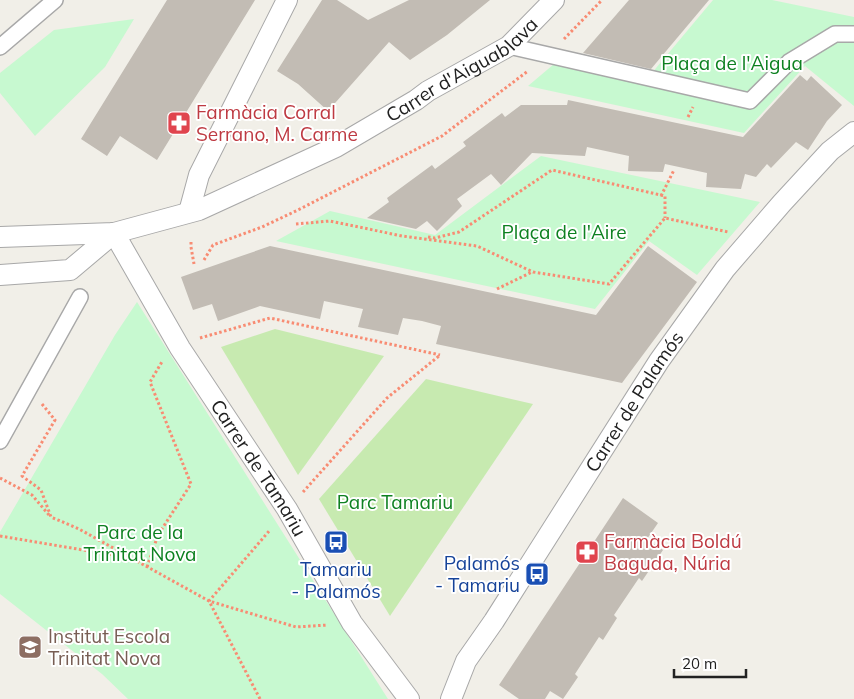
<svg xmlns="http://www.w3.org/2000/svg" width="854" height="699" font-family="Mulish,sans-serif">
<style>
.grass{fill:#c7eab0}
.park{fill:#c7f9d0}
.building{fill:#c2bcb4}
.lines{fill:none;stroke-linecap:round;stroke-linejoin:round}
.pedestrian-casing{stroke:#a8a8a8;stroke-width:18}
.minor-casing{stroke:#a8a8a8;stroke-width:22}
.path{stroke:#f88c73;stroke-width:3;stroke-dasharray:2.5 2.5;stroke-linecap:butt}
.pedestrian{stroke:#fff;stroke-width:15}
.minor{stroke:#fff;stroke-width:20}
.labels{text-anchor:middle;stroke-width:4;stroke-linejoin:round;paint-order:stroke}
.park-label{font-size:19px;fill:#0e8121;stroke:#fff}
.street-label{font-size:19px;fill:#212121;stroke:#fff}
.health-label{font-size:19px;fill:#be3a42;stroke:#fff;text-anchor:start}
.transit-label{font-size:19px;fill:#164399;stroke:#fff;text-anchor:end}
.education-label{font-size:19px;fill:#785e54;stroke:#fff;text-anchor:start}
</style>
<rect width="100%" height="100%" fill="#f1efe8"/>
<g class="grass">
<polygon points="275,329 384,356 298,475 221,347"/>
<polygon points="426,379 533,404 390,616 319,499"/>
</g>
<g class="park">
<polygon points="713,0 772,0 854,17 854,106 805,66 744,133 528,86 567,53 651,74"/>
<polygon points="134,19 105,67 35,136 0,93 0,73 54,30"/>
<polygon points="541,156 760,202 697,275 649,241 595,309 276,241 330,211 435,235"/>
<polygon points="137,302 388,699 128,699 102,674 0,594 0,532 115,335"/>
</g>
<g class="building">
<polygon points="167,0 255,0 157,160 120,136 107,156 81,139"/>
<polygon points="322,0 337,0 368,20 409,0 490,0 447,35 410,60 389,42 328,111 298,84 277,71"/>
<polygon points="629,0 709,0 651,69 583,53"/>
<polygon points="800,75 807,81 811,76 842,105 827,121 808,150 796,142 771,168 767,164 756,177 745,174 741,189 706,187 707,173 665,164 663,172 628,171 629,156 587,147 585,156 532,153 501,185 491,174 457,199 462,206 437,231 427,221 416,229 367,218 389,202 387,198 432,165 435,169 466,146 463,142 502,113 505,117 521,105 567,105 568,100 743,137"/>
<polygon points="270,246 596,315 648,246 697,282 622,383 436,344 441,326 422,321 403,318 398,335 358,327 363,309 324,301 320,319 260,306 218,321 212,304 193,310 181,277"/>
<polygon points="623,498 658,523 647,539 663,550 642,581 639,578 614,615 617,618 603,640 599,637 575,674 578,677 563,699 550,691 545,699 519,699 499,685"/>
</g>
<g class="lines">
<g class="pedestrian-casing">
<g id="pedestrian">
<polyline points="509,46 750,101 789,62 835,34 854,34"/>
<polyline points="0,47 55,0"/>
<polyline points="0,441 80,297"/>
</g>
</g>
<g class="minor-casing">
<g id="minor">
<polyline points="189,212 199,175 287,0"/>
<path id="s1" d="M114,233L180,348L287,509L352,623L409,699"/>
<path id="s2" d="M0,237L114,233L199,210L336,147L416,100L428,91L509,46L554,0"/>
<polyline points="0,275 70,270 114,233"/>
<path id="s3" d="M451,699L466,661L494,621L659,361L725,269L782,203L830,151L854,132"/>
</g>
</g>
<g class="path">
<polyline points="564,39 602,0"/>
<polyline points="688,117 693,107"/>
<polyline points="661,196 674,170"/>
<polyline points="296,224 330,221 402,236 477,246 533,272 609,284 665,218 728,232"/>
<polyline points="428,237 435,238 459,232 552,170 665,196 665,218"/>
<polyline points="191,242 191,247 194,264"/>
<polyline points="204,260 213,245 262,227 298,210 442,136 528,71"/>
<polyline points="497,289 532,272"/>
<polyline points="200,338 270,318 440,355"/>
<polyline points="42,404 55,420 22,476 41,490 51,517 79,529 209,601 296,627 328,625"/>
<polyline points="0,478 32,495 49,515"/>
<polyline points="303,492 387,398 439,356"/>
<polyline points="0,536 125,557"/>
<polyline points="147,567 158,535 191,484 150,382 163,360"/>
<polyline points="260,699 209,601 270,530"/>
</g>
<use href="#pedestrian" class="pedestrian"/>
<use href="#minor" class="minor"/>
</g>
<defs>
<g id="pharmacy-square" transform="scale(1.25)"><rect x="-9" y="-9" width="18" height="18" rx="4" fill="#e0444e" stroke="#fff"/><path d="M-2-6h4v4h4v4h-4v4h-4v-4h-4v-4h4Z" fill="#fff"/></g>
<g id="bus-square" transform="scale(1.25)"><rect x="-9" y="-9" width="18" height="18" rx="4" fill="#1a4fb4" stroke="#fff"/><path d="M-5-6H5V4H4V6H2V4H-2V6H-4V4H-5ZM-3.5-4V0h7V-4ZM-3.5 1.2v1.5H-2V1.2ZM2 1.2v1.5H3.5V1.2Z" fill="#fff"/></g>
<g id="school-square" transform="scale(1.25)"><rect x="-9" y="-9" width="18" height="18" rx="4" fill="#8d6e63" stroke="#fff"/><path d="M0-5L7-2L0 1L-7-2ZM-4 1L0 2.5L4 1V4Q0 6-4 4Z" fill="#fff"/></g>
</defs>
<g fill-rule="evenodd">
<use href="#pharmacy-square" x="179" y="123"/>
<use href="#bus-square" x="336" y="542"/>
<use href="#pharmacy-square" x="587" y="552"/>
<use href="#bus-square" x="537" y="574"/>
<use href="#school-square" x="30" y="647"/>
</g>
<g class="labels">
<g class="park-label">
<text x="732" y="70">Plaça de l'Aigua</text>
<text x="564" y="239">Plaça de l'Aire</text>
<text x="395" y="509">Parc Tamariu</text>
<text x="140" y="539">Parc de la<tspan x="140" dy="22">Trinitat Nova</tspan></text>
</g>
<g class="street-label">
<text dy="7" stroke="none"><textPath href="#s2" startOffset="501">Carrer d'Aiguablava</textPath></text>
<text dy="7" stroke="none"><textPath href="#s3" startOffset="350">Carrer de Palamós</textPath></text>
<text dy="7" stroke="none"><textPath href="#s1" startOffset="276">Carrer de Tamariu</textPath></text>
</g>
<g class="health-label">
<text x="196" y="119">Farmàcia Corral<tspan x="196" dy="22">Serrano, M. Carme</tspan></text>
<text x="604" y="548">Farmàcia Boldú<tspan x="604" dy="22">Baguda, Núria</tspan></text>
</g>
<g class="transit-label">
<text x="520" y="570">Palamós<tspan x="520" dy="22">- Tamariu</tspan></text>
<text x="336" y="576" text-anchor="middle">Tamariu<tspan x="336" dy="22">- Palamós</tspan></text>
</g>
<g class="education-label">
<text x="48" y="643">Institut Escola<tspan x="48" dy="22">Trinitat Nova</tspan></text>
</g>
</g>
<path d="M674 669v8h72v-8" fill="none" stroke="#212121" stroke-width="2.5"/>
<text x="682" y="669" font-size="15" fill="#212121" stroke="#ffffff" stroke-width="4" paint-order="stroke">20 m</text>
</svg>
